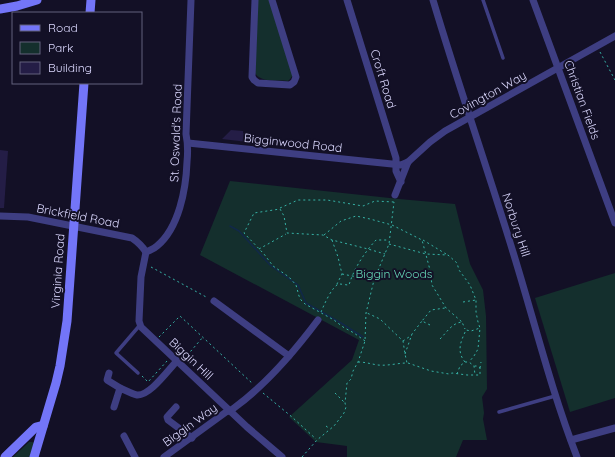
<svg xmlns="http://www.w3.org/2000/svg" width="615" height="457" font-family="Quicksand,sans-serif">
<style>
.green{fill:#142f2d}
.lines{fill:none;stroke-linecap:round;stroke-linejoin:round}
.stream{stroke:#112849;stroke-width:1.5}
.building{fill:#241d46}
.path{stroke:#36b2a6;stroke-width:1;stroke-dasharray:2 3;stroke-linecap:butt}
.lane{stroke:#3e3e82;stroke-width:3.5}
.street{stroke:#3e3e82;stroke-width:7}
.secondary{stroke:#7375f8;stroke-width:9}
.labels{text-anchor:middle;stroke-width:4;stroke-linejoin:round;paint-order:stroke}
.street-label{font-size:12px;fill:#dad7fd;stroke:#131026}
.park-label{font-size:12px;fill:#66dab8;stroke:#131026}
</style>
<rect width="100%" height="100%" fill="#131026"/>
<g class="green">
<path d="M258,0H269L293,75L290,79L288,81C277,80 261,83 255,73Z"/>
<polygon points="230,181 399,199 455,204 470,264 483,290 486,316 487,389 482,397 484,413 483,419 487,440 463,440 456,457 347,457 347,446 316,442 289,417 352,360 359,340 200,255"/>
<polygon points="615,273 615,398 570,412 535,298"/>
<polygon points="29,442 32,442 34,443 30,457 13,457"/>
</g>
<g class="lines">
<polyline class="stream" points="230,226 239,231 270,265 285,276 298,285 306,303 341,323 363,337"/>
</g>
<g class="building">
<polygon points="231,130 243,131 243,133 255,135 255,138 257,138 257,143 222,139"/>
<polygon points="0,150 8,151 4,208 0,208"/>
</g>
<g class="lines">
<g class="path">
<polyline points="600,52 615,80"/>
<polyline points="280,208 298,200 327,200 363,206 375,201 394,202"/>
<polyline points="324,235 341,221 356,216 370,219 392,225 422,240 430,270 432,285 446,308 462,322"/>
<polyline points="332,240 338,257 342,274 336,286"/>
<polyline points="423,240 446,254"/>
<polyline points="389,244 426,254 448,255 457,263 459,270 470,285 476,300 476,312 478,322 480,328 478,349 474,356 469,362"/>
<polyline points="259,249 286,234"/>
<polyline points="151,267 208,298"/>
<polyline points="342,274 373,280"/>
<polyline points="463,302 476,300"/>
<path d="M321,312C324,305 332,286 339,284C342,284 346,285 349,285C354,268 365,252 376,240H388"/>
<polyline points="430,325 422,321 431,310 445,308"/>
<polyline points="159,337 180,316 253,384"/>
<path d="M440,339C447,332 452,323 462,322L465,329"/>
<polyline points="365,341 354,333 343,327 334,320 305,304 301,300 299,296 296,285 289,277 273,266 264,254 244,233 254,213 280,209 284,216 287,233 323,235 332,240 368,249 385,254"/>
<polyline points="403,341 412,335"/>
<polyline points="405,354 412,334 422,321"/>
<polyline points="184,359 203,337"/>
<path d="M358,362C365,362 371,364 378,365C388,366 398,363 407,363L405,354L403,341L380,319L367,313"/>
<path d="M465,362C456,351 461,341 466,330L471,331L480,328"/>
<polyline points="408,363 431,371 449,374 452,373 467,375 480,375 480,368 477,366 474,366"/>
<polyline points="480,368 481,362"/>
<polyline points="457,374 460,366 465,362 469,362 474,366 475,375"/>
<polyline points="142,376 148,382 167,361"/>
<polyline points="263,393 292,417 316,439"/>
<polyline points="335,393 344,402"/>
<polyline points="326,426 330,429"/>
<polyline points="302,457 317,440 334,426 344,413 346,407 345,403 347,383 351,379 353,371 358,362 365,341 366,313 374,280 389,244 394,202"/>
</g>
<g class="lane">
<polyline points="483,0 503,58"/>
<polyline points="138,373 116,353 140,325"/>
<polyline points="499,412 555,396"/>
</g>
<g class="street">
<polyline points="255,0 252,77 254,80 258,83 290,85 294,82 296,77 272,0"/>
<polyline points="347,0 396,158 396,171 401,182"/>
<path d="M433,0C458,84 487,167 513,252C534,320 551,390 577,457"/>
<polyline points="533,0 615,223"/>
<polyline points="188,143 392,164 401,165 408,162"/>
<polyline points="395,195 408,162 430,142 445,131 615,36"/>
<path d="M0,216L28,217L132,238C138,242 142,246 146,252"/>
<polyline points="146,252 141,277 139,321 141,327 247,427 282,457"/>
<path d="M146,252C150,250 154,249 157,246C179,228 186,189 187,162C188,152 188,144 186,134L191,0"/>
<polyline points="214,301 289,356"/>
<polyline points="109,373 107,380 120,388"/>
<path d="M114,407L120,388C125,390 131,394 137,395C150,396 168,370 177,361"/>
<polyline points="176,407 167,417 168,420 192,438"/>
<polyline points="124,436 135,457"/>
<polyline points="571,440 615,428"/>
<path d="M164,457L226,412C229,411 232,410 234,408C267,384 294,352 318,320"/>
</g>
<g class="secondary">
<polyline points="0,9 17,6 37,0"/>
<polyline points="90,13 91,0"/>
<polyline points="5,457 36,427 40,426 43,426"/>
<polyline points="34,457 56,383 60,366 67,321 84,83"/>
</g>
</g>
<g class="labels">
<g class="street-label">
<text transform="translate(383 79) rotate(73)" y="4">Croft Road</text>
<text transform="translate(488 95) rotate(-29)" y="4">Covington Way</text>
<text transform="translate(582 100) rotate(70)" y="4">Christian Fields</text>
<text transform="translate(176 133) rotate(-88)" y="4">St. Oswald's Road</text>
<text transform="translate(293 143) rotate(6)" y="4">Bigginwood Road</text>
<text transform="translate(78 216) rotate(11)" y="4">Brickfield Road</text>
<text transform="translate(516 225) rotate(72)" y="4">Norbury Hill</text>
<text transform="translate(58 271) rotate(-86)" y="4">Virginia Road</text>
<text transform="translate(191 359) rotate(43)" y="4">Biggin Hill</text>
<text transform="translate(190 425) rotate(-36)" y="4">Biggin Way</text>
</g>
<g class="park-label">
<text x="394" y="278">Biggin Woods</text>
</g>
</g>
<rect x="12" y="12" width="130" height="72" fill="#131026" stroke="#63607c"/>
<rect x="20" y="25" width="20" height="6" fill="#7375f8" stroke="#63607c"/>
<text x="48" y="32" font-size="12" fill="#dad7fd">Road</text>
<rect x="20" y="42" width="20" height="12" fill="#142f2d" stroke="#63607c"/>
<text x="48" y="52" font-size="12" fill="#dad7fd">Park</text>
<rect x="20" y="62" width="20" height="12" fill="#241d46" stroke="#63607c"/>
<text x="48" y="72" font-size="12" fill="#dad7fd">Building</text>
</svg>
